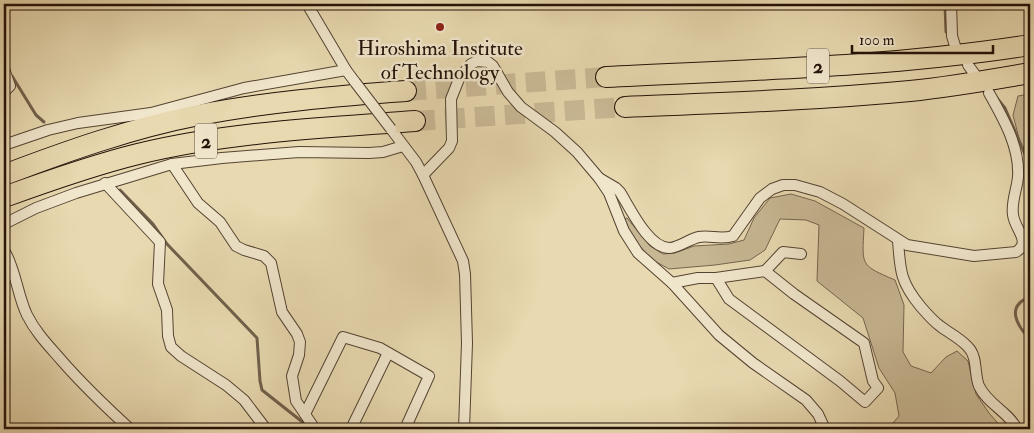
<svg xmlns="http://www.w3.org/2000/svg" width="1034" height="433" font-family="'IM FELL Double Pica',serif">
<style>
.green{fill:#c7b793;stroke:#75644e}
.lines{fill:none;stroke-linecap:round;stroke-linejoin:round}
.stream{stroke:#71604b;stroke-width:3}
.highway-tunnel{stroke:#cabb97;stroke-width:20;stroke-dasharray:20 10;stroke-linecap:butt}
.street-casing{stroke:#544332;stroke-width:12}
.highway-casing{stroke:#231108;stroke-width:22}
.street{stroke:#f0e6cc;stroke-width:10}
.highway{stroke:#e8d9b0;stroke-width:20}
.street-bridge-casing{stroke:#544332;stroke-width:12;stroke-linecap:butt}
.street-bridge{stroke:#f0e6cc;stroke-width:10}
.poi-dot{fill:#8f2418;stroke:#f0e6cc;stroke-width:2}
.labels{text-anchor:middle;stroke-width:5;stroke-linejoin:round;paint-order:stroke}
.shield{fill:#f0e6cc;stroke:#605143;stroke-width:1}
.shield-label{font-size:20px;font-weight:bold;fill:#231108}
.poi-label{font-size:21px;fill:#231108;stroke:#f0e6cc}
</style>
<rect width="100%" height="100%" fill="#e8d9b0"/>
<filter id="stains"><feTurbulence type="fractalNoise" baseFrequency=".004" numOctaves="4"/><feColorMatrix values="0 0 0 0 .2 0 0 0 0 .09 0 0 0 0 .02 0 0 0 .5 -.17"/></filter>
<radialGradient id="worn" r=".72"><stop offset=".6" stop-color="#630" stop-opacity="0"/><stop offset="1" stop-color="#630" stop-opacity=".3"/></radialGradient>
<g class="green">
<polygon points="1030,94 1030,159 1020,142 1013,115 1018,96"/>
<path d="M791,194L815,201L864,228C862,266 860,265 895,280L904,305L903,352L911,366L931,373L946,357L957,351L968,361L976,394L989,413L1003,429H876L893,423L899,416L895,393L879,368L863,318L817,281L819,225L806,220L780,219L765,250L750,260L715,265L669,269L651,259L627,231L623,219L627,218L650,246L663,254L675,253L694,246L729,244L744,240L754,218L770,198Z"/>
</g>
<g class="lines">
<g class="stream">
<polyline points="945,4 946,32"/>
<polyline points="4,55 9,70"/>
<polyline points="12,76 36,115 44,122"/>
<polyline points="996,97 1005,108 1030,166"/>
<polyline points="120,190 153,224 167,244 257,338 260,381 262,390 305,424 308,429"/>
<path d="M1030,297C1005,306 1017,326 1030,339"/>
</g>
<g class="highway-tunnel">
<polyline points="406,91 606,77"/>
<polyline points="415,121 625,107"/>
</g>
<g class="street-casing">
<g id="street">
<polyline points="307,4 346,70 355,82"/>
<polyline points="951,4 952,36 956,49"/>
<polyline points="968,65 976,76"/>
<polyline points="4,69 10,86 4,92"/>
<polyline points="391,129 416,162 423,175 463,261 465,274 467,343 464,429"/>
<polyline points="4,145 48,130 78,123 151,113 244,88 346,70"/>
<polyline points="172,164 198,203 220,222 236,246 244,250 264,256 271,263 282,312 297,334 300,342 299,355 292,376 296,401 315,429"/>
<polyline points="423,175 449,148 452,141 451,99 459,79 471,64 477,61 488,62 493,66 508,92 521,107 555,132 577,152 599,178 609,193 624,231 638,253 672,283 719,335 753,363 806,400 818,414 825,429"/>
<path d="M599,178L616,188L620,192C630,208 649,249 670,248C680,247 689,239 699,237C710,235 721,240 733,236L760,198L772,189L783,185H795L820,192L843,204L907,245L974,256L1016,252C1032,242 1015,230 1013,215C1011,202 1017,189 1018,177C1020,147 1003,118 989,93"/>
<polyline points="105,183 160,242 158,284 167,310 168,336 171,347 181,356 226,385 244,400 266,429"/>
<polyline points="4,224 36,208 76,193 172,164 222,158 299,152 369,153 383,152 403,146"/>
<path d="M898,240C900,272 901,283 921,307C927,314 933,321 940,326C949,333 960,338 968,347C978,357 974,374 979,386C988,405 1008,411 1017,429"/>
<path d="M4,250C16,270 17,294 27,315C36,333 49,346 62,361C83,385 106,407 130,429"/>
<polyline points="765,271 783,252 801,254"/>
<polyline points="672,283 698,278 716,278 765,271 794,294 864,343 873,381 878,388 865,402 840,381 729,299 716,278"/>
<polyline points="305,414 343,337 380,348 429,376 405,429"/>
<polyline points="351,429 388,353"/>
</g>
</g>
<g class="highway-casing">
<g id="highway">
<path d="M606,77C747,70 890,67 1030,45"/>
<path d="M625,107C720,103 815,100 910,91C950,87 990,80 1030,73"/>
<path d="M4,175C67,151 132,128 199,115C267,102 336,96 406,91"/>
<path d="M4,197C48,181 93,165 138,154C228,132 322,128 415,121"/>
</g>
</g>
<use href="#street" class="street"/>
<use href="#highway" class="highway"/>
<g class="street-bridge-casing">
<polyline id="street-bridge" points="355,82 391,129"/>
</g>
<use href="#street-bridge" class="street-bridge"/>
</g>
<circle class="poi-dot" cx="440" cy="27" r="5"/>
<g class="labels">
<g class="shield">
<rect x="807" y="48.5" width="22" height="35" rx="4"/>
<rect x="195" y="123.5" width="22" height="35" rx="4"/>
</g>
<g class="shield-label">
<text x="818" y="73">2</text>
<text x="206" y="148">2</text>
</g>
<g class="poi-label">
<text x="440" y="55">Hiroshima Institute<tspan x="440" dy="24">of Technology</tspan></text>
</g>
</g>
<rect width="1034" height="433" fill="none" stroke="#e8d9b0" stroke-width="20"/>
<rect x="5" y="5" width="1024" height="423" fill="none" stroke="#231108" stroke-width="2.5"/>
<rect x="10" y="10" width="1014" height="413" fill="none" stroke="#231108"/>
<path d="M852 45v8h141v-8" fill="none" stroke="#231108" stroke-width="2.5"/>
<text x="859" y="45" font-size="15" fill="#231108" stroke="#f0e6cc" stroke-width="4" paint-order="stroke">100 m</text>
<rect width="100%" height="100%" filter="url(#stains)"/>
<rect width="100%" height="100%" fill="url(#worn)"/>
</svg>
